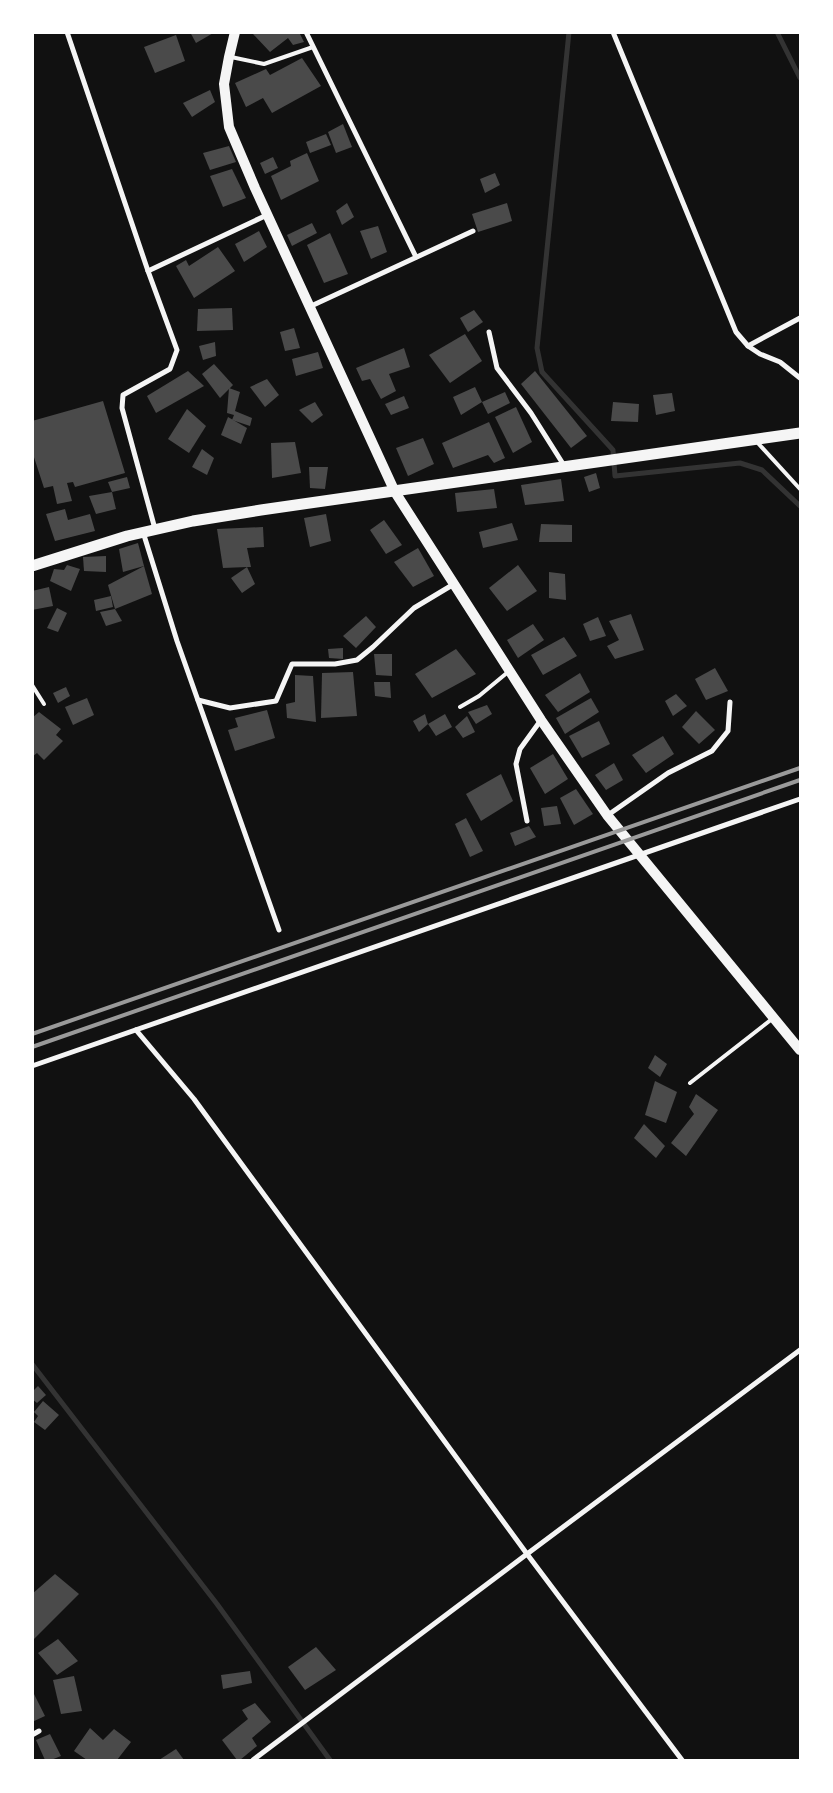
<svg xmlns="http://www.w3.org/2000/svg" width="833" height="1793" font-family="'Titillium Web',sans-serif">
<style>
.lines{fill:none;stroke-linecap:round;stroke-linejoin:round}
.stream{stroke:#333;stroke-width:5}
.building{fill:#4a4a4a}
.service{stroke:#f5f5f5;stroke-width:4}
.minor{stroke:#f5f5f5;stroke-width:5}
.secondary{stroke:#f5f5f5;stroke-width:10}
.primary{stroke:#f5f5f5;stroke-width:11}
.rail{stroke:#9a9a9a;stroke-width:4}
</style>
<rect width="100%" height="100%" fill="#111"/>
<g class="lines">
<g class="stream">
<polyline points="569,32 537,348 542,372 613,450 615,476 740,463 762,470 800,506"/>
<polyline points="777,32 800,78"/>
<polyline points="32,1364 217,1604 330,1760"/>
</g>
</g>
<g class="building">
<polygon points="190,32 215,32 196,43"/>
<polygon points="255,32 299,32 304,42 293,45 288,38 270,52 253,34"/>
<polygon points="176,35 185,61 155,73 144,47"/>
<polygon points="302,58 321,86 272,113 263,98 246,107 235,83 266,69 270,75"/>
<polygon points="210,90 215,102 192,117 183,103"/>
<polygon points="343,124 352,147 336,153 328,132"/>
<polygon points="326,134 331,145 310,153 306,142"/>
<polygon points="229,146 236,162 210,170 203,153"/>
<polygon points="307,153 319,181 281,200 271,176 291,166 290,161"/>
<polygon points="273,157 278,168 265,174 260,163"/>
<polygon points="232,169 246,198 223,207 210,176"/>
<polygon points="495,173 500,185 485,193 480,179"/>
<polygon points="347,203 354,217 342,225 336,211"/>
<polygon points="507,203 512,221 478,232 472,214"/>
<polygon points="312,223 317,233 292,246 287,235"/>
<polygon points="378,226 387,252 371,259 360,231"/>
<polygon points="259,231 267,247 244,262 235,244"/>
<polygon points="330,233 348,274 324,283 307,245"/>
<polygon points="218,247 235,271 194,298 176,266 186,260 189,266"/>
<polygon points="232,308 233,330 197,331 198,309"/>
<polygon points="474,310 483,322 468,332 460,318"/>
<polygon points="294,328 300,348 285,351 280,332"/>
<polygon points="465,334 482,361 450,383 429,355"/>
<polygon points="215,342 216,356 203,360 199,346"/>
<polygon points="404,348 410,367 389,374 396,391 381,399 370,379 362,381 356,368"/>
<polygon points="318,352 323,368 296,376 292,359"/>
<polygon points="214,364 233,385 220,398 202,374"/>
<polygon points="188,371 204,386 156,413 147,396"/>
<polygon points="535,371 587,436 571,448 521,384"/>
<polygon points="267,379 279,395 265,407 250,387"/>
<polygon points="475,387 482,402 505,392 510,403 488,414 482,402 461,415 453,397"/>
<polygon points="229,388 240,392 235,411 252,418 250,426 232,420 234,415 227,413"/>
<polygon points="672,393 675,411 656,415 653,395"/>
<polygon points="404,396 409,408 391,415 385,404"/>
<polygon points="103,401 125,473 75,487 73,482 67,483 72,501 57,504 53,486 44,488 32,451 32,421"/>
<polygon points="315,402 323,415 312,423 299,410"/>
<polygon points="613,402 639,404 638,422 611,421"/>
<polygon points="516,407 532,442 513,453 495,417"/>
<polygon points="187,409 206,426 189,453 168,439"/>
<polygon points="228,417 247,428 241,444 221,435"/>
<polygon points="489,422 505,458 494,463 488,455 453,468 442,443"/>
<polygon points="423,438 434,464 408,476 396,448"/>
<polygon points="295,442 301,473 272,478 271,443"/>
<polygon points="202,449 214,458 207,475 192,467"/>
<polygon points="309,467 328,467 325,489 310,488"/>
<polygon points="596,473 600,488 589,492 584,477"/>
<polygon points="127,477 130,488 112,492 108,482"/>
<polygon points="561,479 564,501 525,505 521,485"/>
<polygon points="494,489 497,508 457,512 455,493"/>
<polygon points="112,492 116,509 96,514 89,496"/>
<polygon points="65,509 68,520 90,514 95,531 55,541 46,514"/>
<polygon points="326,514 331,541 310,547 304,518"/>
<polygon points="384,520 402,545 386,554 370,530"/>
<polygon points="512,523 518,540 483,548 479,532"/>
<polygon points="541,524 572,525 572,542 539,542"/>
<polygon points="263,527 264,547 247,548 251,567 247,567 255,584 242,593 231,578 247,567 223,568 217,529"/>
<polygon points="138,543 144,566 123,572 119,549"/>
<polygon points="418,548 434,576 413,587 394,562"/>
<polygon points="106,556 106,572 84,571 83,557"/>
<polygon points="67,565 80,569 71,591 50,581 54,569 64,570"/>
<polygon points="518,565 537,591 507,611 489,588"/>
<polygon points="144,566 152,594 115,609 108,585"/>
<polygon points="549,572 565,574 566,600 549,598"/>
<polygon points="49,587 53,606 32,610 32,591"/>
<polygon points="111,596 113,607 96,611 94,600"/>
<polygon points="57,608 67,613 58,632 47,628"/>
<polygon points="115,609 122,621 106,626 100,612"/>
<polygon points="631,614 644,650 615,659 607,646 619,640 609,621"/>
<polygon points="366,616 376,627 356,648 343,636"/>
<polygon points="598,617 606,636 590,641 583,624"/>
<polygon points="533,624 544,640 518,658 507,640"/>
<polygon points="564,637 577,656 543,675 531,655"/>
<polygon points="343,648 343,659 329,658 328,649"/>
<polygon points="456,649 476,674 432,698 415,674"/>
<polygon points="374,654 392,654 392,676 376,675"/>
<polygon points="715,668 728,691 706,700 695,679"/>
<polygon points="353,672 357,716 321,718 322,673"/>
<polygon points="580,673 590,692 558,712 545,695"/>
<polygon points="295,675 313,676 316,722 287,718 286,704 295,702"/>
<polygon points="374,682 390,682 391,698 375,696"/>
<polygon points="66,687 70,696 58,703 53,693"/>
<polygon points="676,694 687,706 673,716 665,701"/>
<polygon points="87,698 94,715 73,725 65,707"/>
<polygon points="591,698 599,712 565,734 556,718"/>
<polygon points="487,705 492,714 476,724 468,712"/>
<polygon points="267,710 275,738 235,751 228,730 238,727 235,718"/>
<polygon points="696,711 715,730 699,744 682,727"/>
<polygon points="39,712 61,729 56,735 63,741 44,760 37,753 32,757 32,718"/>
<polygon points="425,714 428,724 419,732 413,721"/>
<polygon points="445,714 452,727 436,736 428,724"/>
<polygon points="467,716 475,732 463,738 455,727"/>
<polygon points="599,721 610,744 582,758 569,736"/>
<polygon points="663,736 674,754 646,773 632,755"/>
<polygon points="553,754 568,779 545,794 530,768"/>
<polygon points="614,763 623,780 606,790 595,775"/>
<polygon points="501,774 513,801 481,821 466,794"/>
<polygon points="576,789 593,814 574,825 560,798"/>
<polygon points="557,806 561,824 544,826 541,808"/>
<polygon points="466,818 483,851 470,857 455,824"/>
<polygon points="529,826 536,837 515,846 510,833"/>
<polygon points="655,1055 667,1064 660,1077 648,1068"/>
<polygon points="655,1081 677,1092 666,1123 645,1115"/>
<polygon points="696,1094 718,1110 686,1156 671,1143 694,1114 689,1107"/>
<polygon points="644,1124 665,1146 656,1158 634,1138"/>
<polygon points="38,1386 46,1395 37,1403 32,1399 32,1392"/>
<polygon points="43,1401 59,1415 45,1430 34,1422 38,1416 34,1412"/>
<polygon points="55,1574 79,1594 32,1641 32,1594"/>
<polygon points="58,1639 78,1661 57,1675 38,1653"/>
<polygon points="316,1647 336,1670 305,1690 288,1667"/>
<polygon points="250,1671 252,1683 223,1689 221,1675"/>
<polygon points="74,1676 82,1711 61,1714 53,1680"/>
<polygon points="32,1690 45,1716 32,1722"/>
<polygon points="255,1703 271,1722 252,1738 257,1746 240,1760 237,1760 222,1740 248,1719 242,1710"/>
<polygon points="90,1728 103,1740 114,1729 131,1742 117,1760 87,1760 74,1751"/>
<polygon points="50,1734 61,1756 51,1760 45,1760 36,1740"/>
<polygon points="176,1749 184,1760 159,1760"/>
</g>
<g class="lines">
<g class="service">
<polyline points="231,57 264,64 313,47"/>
<polyline points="756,441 800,489"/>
<polyline points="32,685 44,704"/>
<polyline points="460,707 479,696 508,672"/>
<polyline points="690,1083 772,1019"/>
</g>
<g class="minor">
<polyline points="67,32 148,271 177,350 170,369 123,395 122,408 155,529"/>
<polyline points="306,32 416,257"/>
<polyline points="613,32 736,332 748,346 760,354 780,362 800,378"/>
<polyline points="148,271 267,215"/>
<polyline points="309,307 473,231"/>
<polyline points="489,332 497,368 531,413 565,467"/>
<polyline points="748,346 800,318"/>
<polyline points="143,532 177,641 279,930"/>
<polyline points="198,700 230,708 276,701 292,664 335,664 357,660 373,647 414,608 454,584"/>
<polyline points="608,815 668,773 712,751 728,731 730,702"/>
<polyline points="527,821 516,764 520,749 541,720"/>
<polyline points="136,1030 194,1099 527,1554 682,1760"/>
<polyline points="32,1066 800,799"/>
<polyline points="32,1735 39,1731"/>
<polyline points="253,1760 527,1554 800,1350"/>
</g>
<polyline class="secondary" points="235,32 229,57 224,84 229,127 255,188 395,492 541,720 607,815 800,1050"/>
<polyline class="primary" points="32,566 127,536 193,521 261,510 800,433"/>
<g class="rail">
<polyline points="32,1034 800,768"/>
<polyline points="32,1047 800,780"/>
</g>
</g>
<rect width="833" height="1793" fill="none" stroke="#ffffff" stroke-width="68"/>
</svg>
